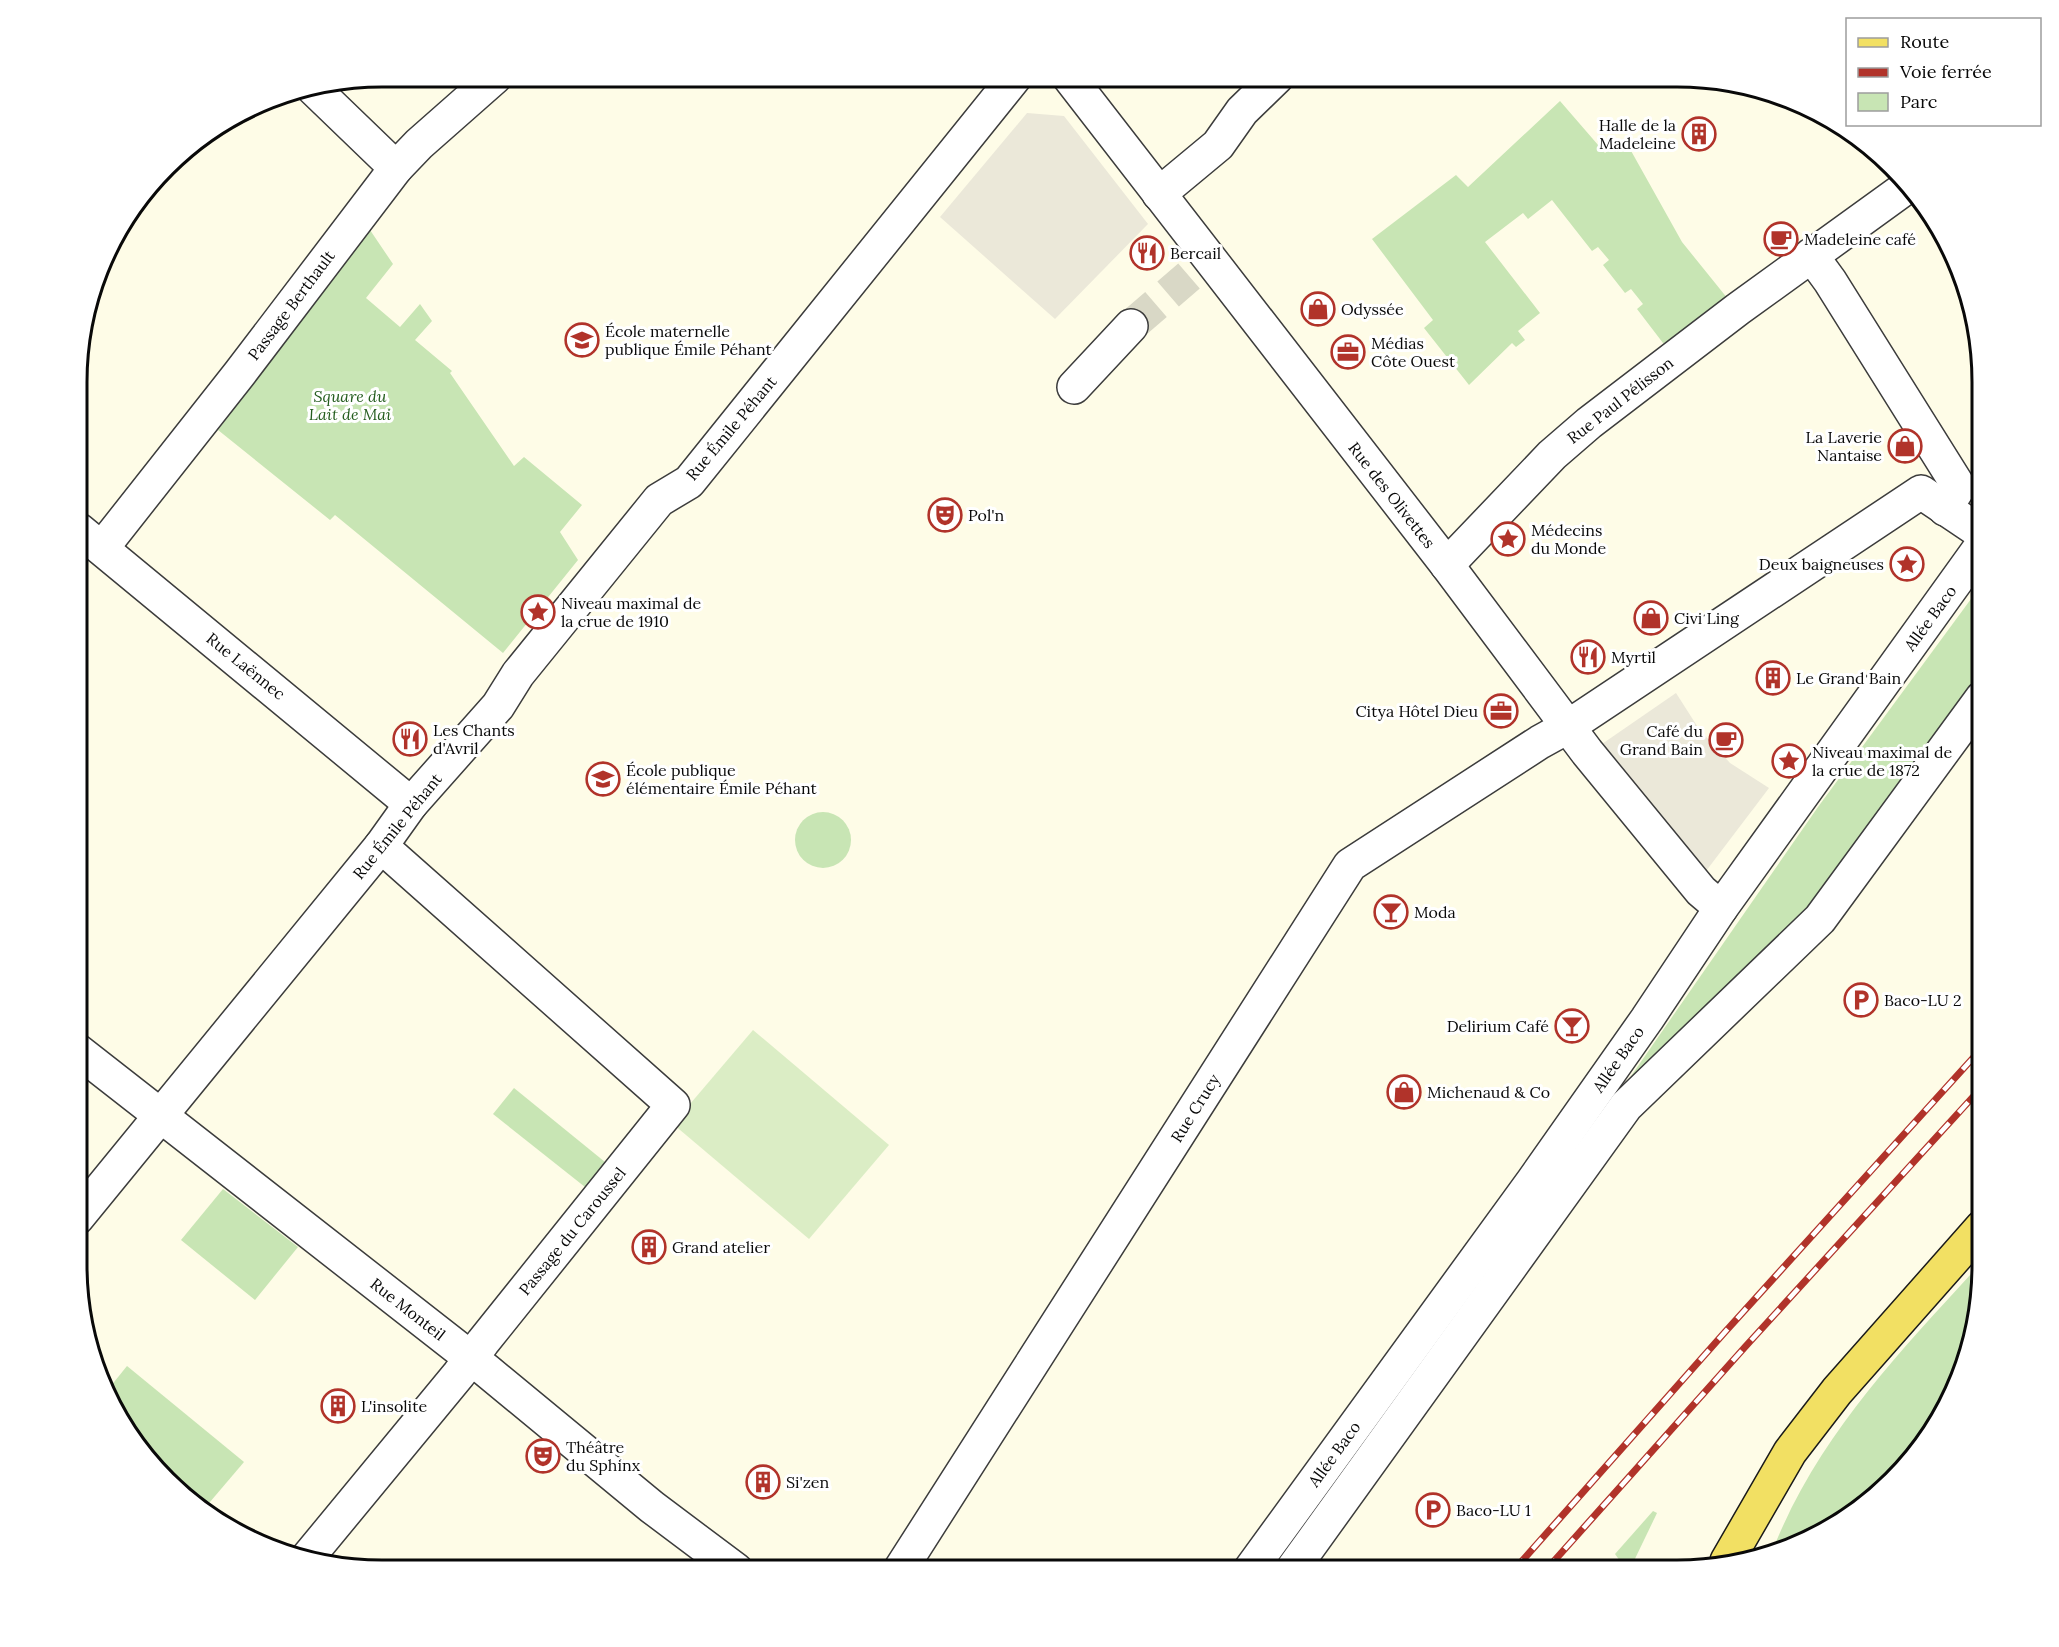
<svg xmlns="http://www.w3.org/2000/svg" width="2059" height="1647" font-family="Lora,serif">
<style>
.green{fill:#c8e5b4}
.pitch{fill:#dbedc5}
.plaza{fill:#ebe8d9}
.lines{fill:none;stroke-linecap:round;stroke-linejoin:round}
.minor-tunnel{stroke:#d9d8c6;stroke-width:33;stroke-dasharray:33 16;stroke-linecap:butt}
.minor-casing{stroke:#3c3c3c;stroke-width:36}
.major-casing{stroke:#1a1a1a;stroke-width:36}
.minor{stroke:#fff;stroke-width:33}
.major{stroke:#f2e063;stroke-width:33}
.rail-casing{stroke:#b1332a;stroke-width:7}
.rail{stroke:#fff;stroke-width:4.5;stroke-dasharray:14;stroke-linecap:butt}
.labels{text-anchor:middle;stroke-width:6;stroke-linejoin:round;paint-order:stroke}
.poi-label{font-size:16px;fill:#090909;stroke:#fff;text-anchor:start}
.street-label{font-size:16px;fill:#090909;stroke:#fff}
.park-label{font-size:16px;font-style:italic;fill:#245d1e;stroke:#fff}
.rim{fill:none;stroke:#090909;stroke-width:3}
</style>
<rect width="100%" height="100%" fill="#fefce7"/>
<g class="green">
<polygon points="1560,101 1605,153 1608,150 1630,149 1682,242 1728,299 1670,342 1663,343 1637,309 1643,304 1631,289 1625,293 1603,265 1609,260 1598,247 1592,251 1552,200 1528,219 1523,213 1485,242 1540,313 1518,331 1525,340 1516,347 1512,343 1469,385 1424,328 1433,320 1372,239 1456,175 1468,187"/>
<polygon points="367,229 370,230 393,264 366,298 400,327 420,304 432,321 415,340 452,371 450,373 514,466 524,457 582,505 560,532 578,560 503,653 335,515 330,520 218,430"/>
<polygon points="1982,584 1982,675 1807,911 1629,1079 1818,807"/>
<circle cx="823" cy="840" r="28"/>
<polygon points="514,1088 605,1162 585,1187 493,1114"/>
<polygon points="223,1189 298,1247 255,1300 181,1240"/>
<path d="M1982,1262V1286L1959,1382L1907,1467L1863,1508L1794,1547L1772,1552C1817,1436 1900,1352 1982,1262Z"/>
<polygon points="127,1366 244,1462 204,1509 180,1495 108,1401 106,1392"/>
<polygon points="1653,1511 1657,1513 1632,1565 1620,1561 1615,1554"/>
</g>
<polygon class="pitch" points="753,1030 889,1145 809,1239 673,1124"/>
<g class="plaza">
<polygon points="1027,113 1064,116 1148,224 1055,319 940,217"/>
<polygon points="1676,693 1699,729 1730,763 1769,788 1703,875 1602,744"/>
</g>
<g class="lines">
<polyline class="minor-tunnel" points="1131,326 1189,276"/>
<g class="minor-casing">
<g id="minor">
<polyline points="1069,77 1447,565 1587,752 1701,891 1721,908"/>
<polyline points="313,88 396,168"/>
<polyline points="1159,194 1218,145 1242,111 1277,77"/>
<polyline points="1811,255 1830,281 1959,487 1945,509"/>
<polyline points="1074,387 1131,326"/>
<polyline points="79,530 411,804"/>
<polyline points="102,548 240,373 396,168 419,144 495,77"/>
<polyline points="1447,565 1552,455 1589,423 1738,309 1908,186"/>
<polyline points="78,1051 486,1370 652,1507 736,1570"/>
<polyline points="77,1218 381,846 411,804 498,706 518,674 659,500 689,482 1015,77"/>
<polyline points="308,1557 459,1374 483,1342 673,1105 381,846"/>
<polyline points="900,1570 1350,865 1540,742 1569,726 1921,492 1982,533"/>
<polyline points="1250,1570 1533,1181 1647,1019 1721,908 1982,545"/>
<polyline points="1292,1570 1626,1106 1820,919 1982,698"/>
</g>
</g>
<g class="major-casing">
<polyline id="major" points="1727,1561 1790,1452 1837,1391 1982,1227"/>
</g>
<use href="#minor" class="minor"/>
<use href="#major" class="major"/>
<g class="rail-casing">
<g id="rail">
<polyline points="1514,1570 1725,1332 1982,1048"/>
<polyline points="1546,1570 1745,1347 1982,1087"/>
</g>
</g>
<use href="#rail" class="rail"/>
</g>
<defs>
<g id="building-ring" transform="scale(1.725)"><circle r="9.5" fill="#fff" stroke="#b1332a" stroke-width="1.5"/><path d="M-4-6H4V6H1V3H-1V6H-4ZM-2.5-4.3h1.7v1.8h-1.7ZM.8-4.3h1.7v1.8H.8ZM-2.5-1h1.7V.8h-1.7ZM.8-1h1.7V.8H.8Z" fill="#b1332a"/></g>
<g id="cafe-ring" transform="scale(1.725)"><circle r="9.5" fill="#fff" stroke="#b1332a" stroke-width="1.5"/><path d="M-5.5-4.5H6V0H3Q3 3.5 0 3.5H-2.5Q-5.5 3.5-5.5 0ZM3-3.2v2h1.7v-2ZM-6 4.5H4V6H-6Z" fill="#b1332a"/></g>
<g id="restaurant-ring" transform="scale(1.725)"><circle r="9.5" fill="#fff" stroke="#b1332a" stroke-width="1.5"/><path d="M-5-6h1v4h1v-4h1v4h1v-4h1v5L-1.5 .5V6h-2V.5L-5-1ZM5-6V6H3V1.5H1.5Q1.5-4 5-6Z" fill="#b1332a"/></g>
<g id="shop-ring" transform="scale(1.725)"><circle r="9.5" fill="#fff" stroke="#b1332a" stroke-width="1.5"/><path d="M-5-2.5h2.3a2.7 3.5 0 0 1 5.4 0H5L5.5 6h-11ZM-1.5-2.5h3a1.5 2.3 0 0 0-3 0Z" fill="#b1332a"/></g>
<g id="school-ring" transform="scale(1.725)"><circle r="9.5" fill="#fff" stroke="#b1332a" stroke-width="1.5"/><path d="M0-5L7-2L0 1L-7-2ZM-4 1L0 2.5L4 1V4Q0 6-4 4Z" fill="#b1332a"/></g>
<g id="office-ring" transform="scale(1.725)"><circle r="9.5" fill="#fff" stroke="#b1332a" stroke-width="1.5"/><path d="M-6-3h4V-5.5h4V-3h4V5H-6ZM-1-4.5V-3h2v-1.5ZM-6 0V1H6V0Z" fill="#b1332a"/></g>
<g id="theatre-ring" transform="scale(1.725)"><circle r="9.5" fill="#fff" stroke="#b1332a" stroke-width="1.5"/><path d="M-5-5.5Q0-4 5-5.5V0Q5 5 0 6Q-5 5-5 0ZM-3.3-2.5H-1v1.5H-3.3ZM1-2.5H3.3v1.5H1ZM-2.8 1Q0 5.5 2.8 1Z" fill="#b1332a"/></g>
<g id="sight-ring" transform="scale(1.725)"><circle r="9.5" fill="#fff" stroke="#b1332a" stroke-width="1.5"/><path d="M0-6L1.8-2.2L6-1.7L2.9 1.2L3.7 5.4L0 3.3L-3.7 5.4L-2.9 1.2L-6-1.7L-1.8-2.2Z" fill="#b1332a"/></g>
<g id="bar-ring" transform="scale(1.725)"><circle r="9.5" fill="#fff" stroke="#b1332a" stroke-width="1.5"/><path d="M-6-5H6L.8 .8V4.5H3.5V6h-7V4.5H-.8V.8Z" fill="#b1332a"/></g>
<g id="parking-ring" transform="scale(1.725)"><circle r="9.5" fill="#fff" stroke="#b1332a" stroke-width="1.5"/><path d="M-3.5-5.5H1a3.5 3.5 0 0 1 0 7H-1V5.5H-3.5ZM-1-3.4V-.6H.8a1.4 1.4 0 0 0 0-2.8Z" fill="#b1332a"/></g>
</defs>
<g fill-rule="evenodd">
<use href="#building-ring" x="1699" y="134"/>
<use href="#cafe-ring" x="1781" y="239"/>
<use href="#restaurant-ring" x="1147" y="253"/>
<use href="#shop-ring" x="1318" y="309"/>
<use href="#school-ring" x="582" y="340"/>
<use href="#office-ring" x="1348" y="352"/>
<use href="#shop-ring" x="1905" y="446"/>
<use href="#theatre-ring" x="945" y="515"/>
<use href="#sight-ring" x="1508" y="539"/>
<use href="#sight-ring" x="1907" y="564"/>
<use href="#sight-ring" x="538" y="612"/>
<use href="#shop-ring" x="1651" y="618"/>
<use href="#restaurant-ring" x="1588" y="657"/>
<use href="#building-ring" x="1773" y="678"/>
<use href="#office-ring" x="1501" y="711"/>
<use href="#restaurant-ring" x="410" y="739"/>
<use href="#cafe-ring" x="1726" y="740"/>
<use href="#sight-ring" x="1789" y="761"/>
<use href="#school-ring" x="603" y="779"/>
<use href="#bar-ring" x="1391" y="912"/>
<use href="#parking-ring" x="1861" y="1000"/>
<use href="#bar-ring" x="1572" y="1026"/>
<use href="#shop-ring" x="1404" y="1092"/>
<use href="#building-ring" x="649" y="1247"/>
<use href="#building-ring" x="338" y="1406"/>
<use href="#theatre-ring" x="543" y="1456"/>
<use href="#building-ring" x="763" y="1482"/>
<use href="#parking-ring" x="1433" y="1510"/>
</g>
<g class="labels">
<g class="poi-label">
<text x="1676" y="131" text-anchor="end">Halle de la<tspan x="1676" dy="18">Madeleine</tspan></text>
<text x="1804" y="245">Madeleine café</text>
<text x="1170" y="259">Bercail</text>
<text x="1341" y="315">Odyssée</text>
<text x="605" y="337">École maternelle<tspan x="605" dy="18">publique Émile Péhant</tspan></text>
<text x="1371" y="349">Médias<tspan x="1371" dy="18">Côte Ouest</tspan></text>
<text x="1882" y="443" text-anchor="end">La Laverie<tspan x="1882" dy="18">Nantaise</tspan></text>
<text x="968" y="521">Pol'n</text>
<text x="1531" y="536">Médecins<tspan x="1531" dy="18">du Monde</tspan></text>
<text x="1884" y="570" text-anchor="end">Deux baigneuses</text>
<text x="561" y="609">Niveau maximal de<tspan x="561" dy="18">la crue de 1910</tspan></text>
<text x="1674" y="624">Civi Ling</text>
<text x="1611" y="663">Myrtil</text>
<text x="1796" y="684">Le Grand Bain</text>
<text x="1478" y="717" text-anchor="end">Citya Hôtel Dieu</text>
<text x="433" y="736">Les Chants<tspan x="433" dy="18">d'Avril</tspan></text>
<text x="1703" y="737" text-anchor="end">Café du<tspan x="1703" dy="18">Grand Bain</tspan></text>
<text x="1812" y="758">Niveau maximal de<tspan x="1812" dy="18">la crue de 1872</tspan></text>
<text x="626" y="776">École publique<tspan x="626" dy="18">élémentaire Émile Péhant</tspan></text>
<text x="1414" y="918">Moda</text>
<text x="1884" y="1006">Baco-LU 2</text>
<text x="1549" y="1032" text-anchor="end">Delirium Café</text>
<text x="1427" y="1098">Michenaud &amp; Co</text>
<text x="672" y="1253">Grand atelier</text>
<text x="361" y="1412">L'insolite</text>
<text x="566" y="1453">Théâtre<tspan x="566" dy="18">du Sphinx</tspan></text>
<text x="786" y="1488">Si'zen</text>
<text x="1456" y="1516">Baco-LU 1</text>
</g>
<g class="street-label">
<text transform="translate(291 305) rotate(-53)" y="6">Passage Berthault</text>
<text transform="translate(1620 400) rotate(-38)" y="6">Rue Paul Pélisson</text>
<text transform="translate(731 428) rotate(-50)" y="6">Rue Émile Péhant</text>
<text transform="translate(1392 495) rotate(52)" y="6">Rue des Olivettes</text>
<text transform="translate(1930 618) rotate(-54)" y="6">Allée Baco</text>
<text transform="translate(246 666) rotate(39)" y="6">Rue Laënnec</text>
<text transform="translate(397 826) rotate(-51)" y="6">Rue Émile Péhant</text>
<text transform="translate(1618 1059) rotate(-55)" y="6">Allée Baco</text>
<text transform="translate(1195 1108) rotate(-58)" y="6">Rue Crucy</text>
<text transform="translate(572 1231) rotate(-51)" y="6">Passage du Caroussel</text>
<text transform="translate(408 1309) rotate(38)" y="6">Rue Monteil</text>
<text transform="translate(1334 1454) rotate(-54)" y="6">Allée Baco</text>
</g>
<g class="park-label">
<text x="350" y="402">Square du<tspan x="350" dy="18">Lait de Mai</tspan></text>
</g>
</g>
<path d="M0 0H2059V1647H0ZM382 87H1677A295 295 0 0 1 1972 382V1265A295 295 0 0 1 1677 1560H382A295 295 0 0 1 87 1265V382A295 295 0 0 1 382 87Z" fill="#fff" fill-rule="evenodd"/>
<path class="rim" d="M382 87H1677A295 295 0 0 1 1972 382V1265A295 295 0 0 1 1677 1560H382A295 295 0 0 1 87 1265V382A295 295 0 0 1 382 87Z"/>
<rect x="1846" y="18" width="195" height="108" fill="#ffffff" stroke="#9d9d9d" stroke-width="1.5"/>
<rect x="1858" y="38" width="30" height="9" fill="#f2e063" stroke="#9d9d9d" stroke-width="1.5"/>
<text x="1900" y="48" font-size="18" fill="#090909">Route</text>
<rect x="1858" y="68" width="30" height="9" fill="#b1332a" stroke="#9d9d9d" stroke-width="1.5"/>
<text x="1900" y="78" font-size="18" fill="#090909">Voie ferrée</text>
<rect x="1858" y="93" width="30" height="18" fill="#c8e5b4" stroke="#9d9d9d" stroke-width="1.5"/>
<text x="1900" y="108" font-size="18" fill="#090909">Parc</text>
</svg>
